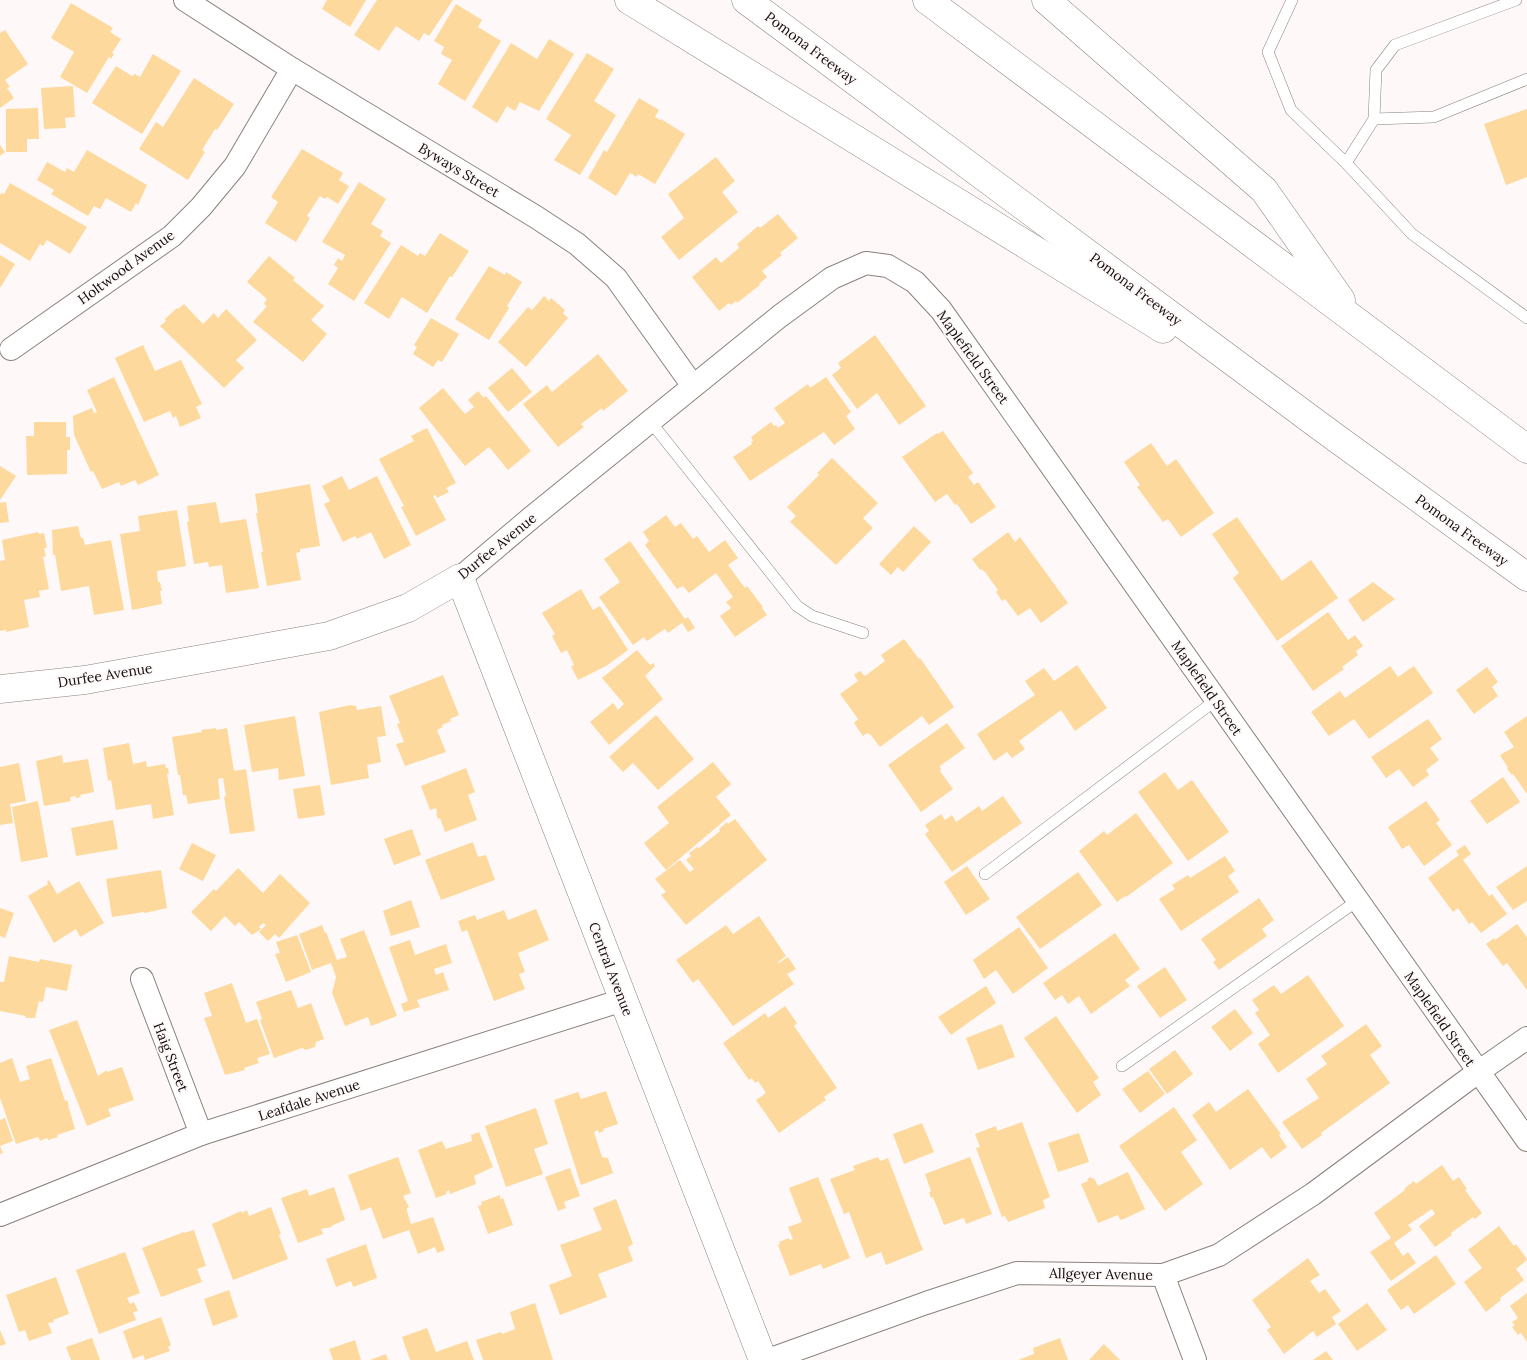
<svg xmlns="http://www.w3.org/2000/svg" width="1527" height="1360" font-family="Lora,serif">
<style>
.building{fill:#fed99d}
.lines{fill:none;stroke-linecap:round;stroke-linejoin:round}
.lane-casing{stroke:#8a817d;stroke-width:12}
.street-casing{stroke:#8a817d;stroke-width:24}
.secondary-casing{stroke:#8a817d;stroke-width:29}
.highway-casing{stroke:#8a817d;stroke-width:29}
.lane{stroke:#fff;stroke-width:11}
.street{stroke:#fff;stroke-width:22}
.secondary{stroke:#fff;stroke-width:28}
.highway{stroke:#fff;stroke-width:28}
.labels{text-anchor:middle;stroke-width:4;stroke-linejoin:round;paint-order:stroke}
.street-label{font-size:14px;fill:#110e0d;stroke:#fef9f8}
</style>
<rect width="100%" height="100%" fill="#fef9f8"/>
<g class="building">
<polygon points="327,0 366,0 350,27 322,9"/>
<polygon points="377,0 453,0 429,36 424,33 419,41 396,26 379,51 354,35"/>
<polygon points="71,3 113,28 110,32 121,39 112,53 114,54 111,59 109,57 87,93 60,77 74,52 51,38"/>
<polygon points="456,4 482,20 478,27 501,41 465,101 438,84 452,60 441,54 444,47 434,41"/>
<polygon points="5,30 28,64 5,80 10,87 7,88 14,98 0,108 0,33"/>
<polygon points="549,39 574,54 539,111 520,102 515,111 507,106 497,123 472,107 511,43 537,59"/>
<polygon points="587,53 614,69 594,101 616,115 580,175 554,160 571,135 546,119"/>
<polygon points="153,54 181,71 142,134 92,103 116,66 132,76 135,74 140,77"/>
<polygon points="194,78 234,104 217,130 215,129 202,150 205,152 188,180 139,149 156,122 163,127"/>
<polygon points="73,86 75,117 65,118 66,128 44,129 41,88"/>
<polygon points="639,98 659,110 655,117 660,120 661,119 685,134 655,184 638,174 637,177 630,173 616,196 588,178 604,150 607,152"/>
<polygon points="38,108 39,139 27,139 27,152 6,152 6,109"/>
<polygon points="1527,109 1527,177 1506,185 1484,124"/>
<polygon points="0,145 5,152 0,156"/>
<polygon points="302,149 343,173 339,180 349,186 338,204 327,197 325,199 320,196 307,216 310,218 296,242 265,223 278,202 271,197"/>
<polygon points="87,150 147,185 138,205 136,203 131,212 106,198 100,209 94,206 88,216 51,194 54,190 37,180 47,162 65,172 67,168 74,172"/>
<polygon points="716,157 735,181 722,192 738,212 679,260 661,237 684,218 668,194"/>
<polygon points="359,182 386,199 371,224 383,231 380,236 391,243 354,301 328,284 338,268 334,265 338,258 342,261 345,255 322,242"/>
<polygon points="10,183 87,227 70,254 47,240 43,246 40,244 30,261 0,243 0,195 1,193 4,194"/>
<polygon points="778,214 798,238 780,253 782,255 762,271 767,277 759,284 760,285 737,303 736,301 731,305 729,303 719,311 692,277 716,257 721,263 739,248 737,244 758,226 760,228"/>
<polygon points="440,233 469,251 452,277 450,276 427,313 402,297 389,319 364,303 401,245 418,256 420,253 425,256"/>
<polygon points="0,255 15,264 0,288"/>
<polygon points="269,256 295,278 293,280 324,306 311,320 327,334 303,362 253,322 267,306 264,304 267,299 247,282"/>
<polygon points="489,266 505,275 506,272 522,282 507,306 509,308 489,340 455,319"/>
<polygon points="544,296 549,301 551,298 565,310 563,313 568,318 526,367 498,342 528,307 532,310"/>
<polygon points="184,304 203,324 214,313 218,318 226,309 257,340 236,360 244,368 224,388 160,326 166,321 165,319 177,308 178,309"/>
<polygon points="431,318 459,334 442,362 438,360 433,367 413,354 417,347 414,345"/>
<polygon points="875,335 926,406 899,425 877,393 857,409 832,375 841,368 838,363"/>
<polygon points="143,345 155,371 181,360 202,404 196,407 201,418 180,427 176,416 173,418 170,411 144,422 115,358"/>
<polygon points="598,354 628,391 603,411 602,408 581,424 584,427 558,447 523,404 547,385 552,392"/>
<polygon points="512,368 532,392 508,412 488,388"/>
<polygon points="114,377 159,475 138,485 135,480 121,486 119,482 102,489 93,471 91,472 74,435 73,416 92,408 94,413 97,412 87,390"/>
<polygon points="826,377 851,412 846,416 855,429 834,445 824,432 750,481 733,457 752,444 751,442 753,441 751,437 771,422 774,426 776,425 778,428 785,423 774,408 808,384 810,388"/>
<polygon points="443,388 465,414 474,407 468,400 478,391 484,398 486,396 531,451 508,470 489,447 465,466 419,408"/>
<polygon points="34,422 66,422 66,437 70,437 70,450 67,450 67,474 27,475 26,436 34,436"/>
<polygon points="427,428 456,483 446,488 449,492 437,498 436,495 433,496 446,520 416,536 401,507 404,506 379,459 414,441 411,436"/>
<polygon points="943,431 973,473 968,477 974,485 978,482 996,507 971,524 957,504 955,505 947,494 935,502 902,457 937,433 938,434"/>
<polygon points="1151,443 1167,466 1176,459 1214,513 1181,537 1168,519 1163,522 1137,487 1140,485 1124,462"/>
<polygon points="832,458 878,503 863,518 873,528 836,565 790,522 796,516 787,507 819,475 817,473"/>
<polygon points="0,466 16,476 0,500"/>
<polygon points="342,476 349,490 377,476 411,545 384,559 371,532 357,539 355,536 343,542 324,504 330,501 322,486"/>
<polygon points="310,484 320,546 300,549 300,552 296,553 301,580 267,586 261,552 263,552 256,513 258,513 255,494"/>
<polygon points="6,502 9,522 0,523 0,503"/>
<polygon points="216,502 220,523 246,519 259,588 226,593 222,565 209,567 208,562 194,564 187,522 189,521 187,506"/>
<polygon points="177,510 186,566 157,571 158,582 160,582 162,591 160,591 162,604 132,610 120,534 140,531 138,516"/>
<polygon points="666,515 675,527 681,523 693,539 697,536 709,552 725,540 738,558 728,565 745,588 747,586 763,607 762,608 767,615 735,637 720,616 731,608 726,602 733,597 716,573 689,593 683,586 677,589 645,545 649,541 643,532"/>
<polygon points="1237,517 1282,581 1311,560 1338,598 1277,641 1233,578 1239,573 1212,534"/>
<polygon points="78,526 81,538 83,538 85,545 111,540 124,610 94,615 89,586 61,591 55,555 53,555 52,530"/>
<polygon points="914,526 931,542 903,572 898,567 891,575 879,564"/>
<polygon points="38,532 39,534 44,533 47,548 44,548 46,556 43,557 49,589 39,591 40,597 24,600 29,627 6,632 6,630 0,631 0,561 5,560 2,540"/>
<polygon points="1008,532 1015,542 1020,537 1068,603 1041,623 1030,608 1018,616 1005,599 1002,601 996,592 998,590 985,572 981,569 980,570 972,559"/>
<polygon points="630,541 685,619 688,617 695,628 688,632 682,623 668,633 665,629 647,641 644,637 633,645 599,597 620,582 604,559"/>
<polygon points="1373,582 1395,599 1363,622 1348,600"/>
<polygon points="581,589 593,610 600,606 628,650 606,666 578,680 571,666 574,665 567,650 561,653 552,636 555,634 542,613"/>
<polygon points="1328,612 1348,640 1355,635 1363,646 1356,651 1358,655 1342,667 1344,669 1313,691 1281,646"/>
<polygon points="904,639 919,659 920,658 954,707 929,725 922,716 880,747 871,735 867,733 863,736 854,723 858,719 840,694 858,681 854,675 860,671 865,676 885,661 881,655"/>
<polygon points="637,650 650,665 653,663 655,666 645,676 663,699 609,745 590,722 613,703 618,710 624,704 602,678"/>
<polygon points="1077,665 1107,708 1075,731 1061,710 1019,741 1025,749 1012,758 1007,752 994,761 977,734 1035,695 1025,681 1044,668 1054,681"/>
<polygon points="1390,666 1398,677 1414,666 1433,693 1369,739 1354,719 1329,736 1311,712 1340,691 1345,698"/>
<polygon points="1487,667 1498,682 1492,687 1498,696 1474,714 1456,690"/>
<polygon points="443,675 459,715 450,719 451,721 442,725 443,727 437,730 446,752 405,766 396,744 404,742 397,724 400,723 389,696"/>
<polygon points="350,705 356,706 357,710 381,706 386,736 377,737 381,762 367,765 369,778 331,785 319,712"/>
<polygon points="656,715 694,759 658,790 633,763 623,772 609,757"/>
<polygon points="295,716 305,776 279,780 278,768 252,772 244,725"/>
<polygon points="1527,716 1527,794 1513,774 1512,775 1507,769 1508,768 1500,755 1514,747 1504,732"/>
<polygon points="1428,719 1442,739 1430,748 1439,760 1426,770 1429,775 1413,787 1399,769 1386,778 1371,757"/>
<polygon points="947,723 965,748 940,766 941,770 940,771 953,789 921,812 888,765"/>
<polygon points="216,728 216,730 227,728 234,771 246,769 255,831 230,834 224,797 226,796 223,778 218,779 220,799 188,804 186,795 183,795 180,775 178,775 172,737 202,732 201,730"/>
<polygon points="129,743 133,764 146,761 147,767 165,764 166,768 168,768 169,774 167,774 174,815 153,819 151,804 116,810 111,780 108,781 103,748"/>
<polygon points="62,755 63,763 88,759 94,792 80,795 81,797 76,798 75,796 70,797 71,801 44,806 36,761"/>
<polygon points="713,762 731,784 716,797 731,815 666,870 644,843 669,823 657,807"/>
<polygon points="19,763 26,801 10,804 13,823 0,825 0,767"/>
<polygon points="466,768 475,792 468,795 477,820 445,832 440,818 438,819 436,814 437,813 436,808 430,810 421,786"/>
<polygon points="1165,772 1178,790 1192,780 1229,832 1188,861 1138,792"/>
<polygon points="1503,777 1520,802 1487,824 1470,801"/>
<polygon points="320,785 325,815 298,819 293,789"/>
<polygon points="1003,796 1022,823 952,872 925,834 929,831 925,825 941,814 945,820 952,815 956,822 979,806 982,811"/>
<polygon points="38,801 48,857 21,862 12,807"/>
<polygon points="1426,801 1440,820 1436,823 1452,845 1424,866 1409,845 1402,849 1388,827"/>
<polygon points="1136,813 1173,863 1126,897 1125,896 1117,902 1079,851 1104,831 1107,835"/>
<polygon points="735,819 767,860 686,925 661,895 666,892 655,879 680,860 690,872 694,869 686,860 691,856 689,853 697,847 699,848 720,831 719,829 727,822 728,824"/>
<polygon points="113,820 118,849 76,856 71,828"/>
<polygon points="412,829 421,855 394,865 384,839"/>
<polygon points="473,842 478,857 486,855 495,880 441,900 425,860"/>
<polygon points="192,843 216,855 203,881 179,869"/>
<polygon points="1465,845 1471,854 1463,860 1489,896 1492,894 1507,914 1481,933 1472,922 1469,924 1458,908 1453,912 1428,878 1459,855 1456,851"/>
<polygon points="1225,856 1235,871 1228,876 1239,892 1181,931 1159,899 1175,889 1172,885 1188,875 1190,878"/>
<polygon points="967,866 990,899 966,915 944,882"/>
<polygon points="1527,866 1527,901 1513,910 1496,887"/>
<polygon points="238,868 263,893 280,874 310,903 279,938 275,934 268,941 259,932 266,925 263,923 259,927 261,929 252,935 239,922 235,926 225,916 211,931 191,912 214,889 216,891"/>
<polygon points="161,870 167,908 145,913 144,912 112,917 106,879"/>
<polygon points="1078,872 1102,905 1040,949 1016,917"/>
<polygon points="49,880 57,894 79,881 104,923 80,937 76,929 54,943 28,896 48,884 47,882"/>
<polygon points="1259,898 1274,920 1262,929 1267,936 1219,970 1213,962 1216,960 1201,939"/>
<polygon points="411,900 420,927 391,936 383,911"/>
<polygon points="0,908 14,913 5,938 0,936"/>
<polygon points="536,909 549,940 518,953 525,972 519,974 525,989 494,1001 467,930 462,932 458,921 475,915 477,920 504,910 508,920"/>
<polygon points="759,916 786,956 778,962 779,963 788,957 796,969 787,974 794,984 733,1026 698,979 693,983 676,960 726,925 733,934"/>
<polygon points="1517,924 1527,937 1527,990 1507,963 1503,966 1486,944 1494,938 1495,940"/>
<polygon points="322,925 325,933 326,932 337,960 347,957 340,939 364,930 397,1016 371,1026 368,1017 345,1026 332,993 336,977 331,963 312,970 299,934"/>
<polygon points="1019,927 1048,968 1013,994 996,970 984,979 973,960"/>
<polygon points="1115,933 1140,969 1125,980 1130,986 1091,1014 1079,996 1068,1004 1062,995 1055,1000 1043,983"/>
<polygon points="297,935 311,972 286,982 275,954 280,953 276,942"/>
<polygon points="410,940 415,955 446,944 452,963 434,969 436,975 443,972 449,990 417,1000 420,1007 404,1012 401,1004 408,1001 389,947"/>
<polygon points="9,956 39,962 40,959 72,965 67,991 46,987 43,1002 39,1001 35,1018 25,1018 26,1016 0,1011 0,982 4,982"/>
<polygon points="1165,967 1187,1000 1160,1018 1137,986"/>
<polygon points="1308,975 1344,1026 1278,1073 1258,1044 1270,1035 1255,1013 1259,1010 1252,1000 1274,985 1281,994"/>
<polygon points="232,983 246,1023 257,1019 270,1054 257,1058 259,1063 244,1068 245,1070 225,1075 204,1018 212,1016 204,993"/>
<polygon points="986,986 996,1003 951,1035 938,1017"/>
<polygon points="291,990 298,1008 311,1003 324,1039 316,1042 315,1047 306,1050 302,1048 274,1058 260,1020 262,1019 256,1002"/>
<polygon points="785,1006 797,1023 794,1026 837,1088 824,1097 826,1100 779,1133 756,1100 766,1093 758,1081 755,1083 752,1078 749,1080 723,1043 765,1013 768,1018"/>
<polygon points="1235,1009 1253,1033 1230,1051 1211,1027"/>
<polygon points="1056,1016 1099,1078 1093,1082 1101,1095 1077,1113 1024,1038"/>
<polygon points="77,1020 98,1076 107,1070 107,1072 122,1067 134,1100 108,1109 111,1116 87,1126 49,1030"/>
<polygon points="1002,1024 1015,1057 978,1070 966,1038"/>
<polygon points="1366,1024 1382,1046 1370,1055 1390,1083 1321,1133 1322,1135 1302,1149 1282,1122 1319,1098 1306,1079 1327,1064 1321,1056"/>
<polygon points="1175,1050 1193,1074 1167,1094 1149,1069"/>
<polygon points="12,1058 20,1082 30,1079 26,1066 51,1058 65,1101 67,1100 69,1105 68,1105 75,1129 57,1135 58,1137 48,1140 47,1138 40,1141 38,1137 16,1144 0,1098 0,1063"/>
<polygon points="1148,1071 1165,1094 1140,1113 1122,1089"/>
<polygon points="1248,1089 1281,1134 1279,1135 1287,1147 1271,1159 1262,1147 1230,1170 1192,1115 1209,1102 1216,1112"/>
<polygon points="606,1091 618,1124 603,1129 604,1131 599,1133 598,1130 594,1132 602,1157 608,1158 613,1173 581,1185 554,1100 578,1092 581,1099"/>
<polygon points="1174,1107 1197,1140 1181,1152 1203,1184 1165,1211 1119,1146"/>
<polygon points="536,1108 548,1144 534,1149 543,1174 506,1187 485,1126"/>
<polygon points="5,1118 13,1141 0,1146 3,1153 0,1154 0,1120"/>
<polygon points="1022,1122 1050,1197 1043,1200 1045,1208 1008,1222 1005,1216 1002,1217 976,1148 980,1147 975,1134 996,1126 997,1131"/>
<polygon points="922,1123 934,1152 904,1164 893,1134"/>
<polygon points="479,1132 493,1167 474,1176 476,1184 450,1194 449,1190 446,1192 447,1194 436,1198 418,1150 442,1141 446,1149 472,1141 471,1135"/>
<polygon points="1079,1133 1089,1162 1058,1172 1048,1143"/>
<polygon points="398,1157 411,1193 403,1196 409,1207 407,1208 407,1211 411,1224 433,1217 445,1250 437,1253 435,1247 418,1254 409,1230 383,1239 371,1207 361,1211 348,1175"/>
<polygon points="878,1157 880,1161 888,1158 923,1250 886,1265 881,1252 866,1258 849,1212 844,1214 830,1179 855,1170 853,1166"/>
<polygon points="970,1157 992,1214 966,1224 964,1218 944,1225 933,1197 931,1198 929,1192 931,1191 925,1174"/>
<polygon points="1442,1165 1453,1181 1459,1177 1467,1189 1465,1190 1482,1213 1475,1219 1473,1217 1451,1233 1452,1235 1435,1247 1419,1226 1435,1214 1432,1209 1408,1225 1412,1230 1394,1243 1403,1256 1408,1252 1416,1263 1391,1281 1370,1252 1391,1238 1374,1213 1405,1190 1404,1189 1414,1181 1416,1184"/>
<polygon points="570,1168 580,1196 564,1202 566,1208 558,1211 545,1177"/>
<polygon points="1128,1172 1145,1209 1124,1219 1120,1220 1118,1215 1098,1223 1081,1184 1088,1181 1087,1179 1091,1177 1092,1179 1094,1178 1098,1186"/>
<polygon points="818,1177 850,1258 823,1269 821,1264 790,1276 778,1245 780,1244 779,1242 789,1238 790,1240 793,1239 788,1227 802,1222 789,1188"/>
<polygon points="334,1187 345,1220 331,1226 332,1227 321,1229 323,1234 298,1243 281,1198 307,1189 309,1196"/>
<polygon points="500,1195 500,1199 503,1198 513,1225 488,1234 478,1206 482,1205 481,1202"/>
<polygon points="616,1199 633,1244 628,1247 633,1261 598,1274 607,1297 560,1315 549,1285 572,1276 560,1245 602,1230 593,1208"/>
<polygon points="271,1207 281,1234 279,1235 288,1259 233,1280 212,1224 241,1211 242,1213 247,1210 249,1216"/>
<polygon points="1499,1226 1514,1246 1516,1244 1527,1259 1527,1260 1516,1269 1524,1280 1500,1298 1501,1300 1486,1312 1464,1282 1482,1268 1468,1250"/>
<polygon points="194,1230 206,1266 197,1269 202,1282 161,1297 142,1248 184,1232 184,1233"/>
<polygon points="366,1244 377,1278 353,1287 351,1281 336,1287 326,1259"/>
<polygon points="125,1252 140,1293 127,1298 130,1304 134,1302 138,1311 133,1312 136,1320 99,1334 76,1270"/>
<polygon points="1436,1255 1456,1284 1414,1314 1408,1305 1401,1310 1387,1290"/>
<polygon points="1308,1258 1320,1275 1310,1281 1319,1293 1325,1289 1341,1311 1332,1317 1336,1324 1317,1337 1313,1331 1284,1354 1267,1330 1271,1327 1252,1300"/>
<polygon points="56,1277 69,1314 53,1320 54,1322 48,1323 52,1333 29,1341 25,1330 19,1332 6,1295"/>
<polygon points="229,1290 238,1317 213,1326 204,1299"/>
<polygon points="1527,1293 1527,1342 1521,1333 1518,1335 1512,1327 1515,1325 1512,1322 1518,1318 1510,1306"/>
<polygon points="535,1303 553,1360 483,1360 476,1340 501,1332 502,1334 515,1329 510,1312"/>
<polygon points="1367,1303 1387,1330 1357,1351 1338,1324"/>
<polygon points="161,1317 171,1345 168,1347 170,1351 145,1360 143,1355 133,1359 123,1331"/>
<polygon points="427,1328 436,1352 467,1341 474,1360 410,1360 402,1337"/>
<polygon points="0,1330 6,1344 0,1346"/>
<polygon points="92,1338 100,1360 71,1360 66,1347"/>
<polygon points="1060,1338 1068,1360 1018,1360 1034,1354 1033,1348"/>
<polygon points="355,1340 361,1360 333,1360 329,1349"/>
<polygon points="1104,1344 1120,1360 1089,1360"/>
<polygon points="1326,1351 1333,1360 1313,1360"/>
<polygon points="386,1354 388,1360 370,1360"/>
</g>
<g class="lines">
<g class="lane-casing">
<g id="lane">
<polyline points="1292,0 1268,52 1291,110 1346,163 1412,234 1527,318"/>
<polyline points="1374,119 1434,117 1527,79"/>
<polyline points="1346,163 1374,119 1376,70 1395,45 1516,0"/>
<polyline points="650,421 797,606 812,616 863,633"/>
<polyline points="985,874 1216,700"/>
<polyline points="1122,1066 1357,901"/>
</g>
</g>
<g class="street-casing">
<g id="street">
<polyline points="185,0 292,69 536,217 577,244 616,278 693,386"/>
<polyline points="11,349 172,236 201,207 235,166 292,69"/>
<polyline points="460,578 531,518 780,316 832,278 866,263 888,266 915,282 941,310 1527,1140"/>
<polyline points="142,979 201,1134"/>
<polyline points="0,1215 201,1134 623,1000"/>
<polyline points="1163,1275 1195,1360"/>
<polyline points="768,1360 926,1303 1017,1273 1163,1275 1219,1255 1313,1194 1478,1072 1527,1038"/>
</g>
</g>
<g class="secondary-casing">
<polyline id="secondary" points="0,689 85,680 329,636 408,608 460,578 763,1360"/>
</g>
<g class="highway-casing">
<g id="highway">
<polyline points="629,0 1163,329"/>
<polyline points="746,0 1321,427 1527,577"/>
<polyline points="927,0 1527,449"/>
<polyline points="1046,0 1264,190 1341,300"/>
</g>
</g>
<use href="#lane" class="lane"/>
<use href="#street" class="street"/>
<use href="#secondary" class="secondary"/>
<use href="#highway" class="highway"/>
</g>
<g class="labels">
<g class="street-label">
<text transform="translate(811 48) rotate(37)" y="5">Pomona Freeway</text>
<text transform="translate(459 170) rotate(31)" y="5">Byways Street</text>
<text transform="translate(126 267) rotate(-36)" y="5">Holtwood Avenue</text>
<text transform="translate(1136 289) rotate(37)" y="5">Pomona Freeway</text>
<text transform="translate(973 357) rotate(54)" y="5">Maplefield Street</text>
<text transform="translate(1462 530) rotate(36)" y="5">Pomona Freeway</text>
<text transform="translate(497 546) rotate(-39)" y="5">Durfee Avenue</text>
<text transform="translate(105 675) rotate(-9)" y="5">Durfee Avenue</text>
<text transform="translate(1207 688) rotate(55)" y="5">Maplefield Street</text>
<text transform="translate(611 969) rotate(69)" y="5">Central Avenue</text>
<text transform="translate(1440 1019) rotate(55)" y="5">Maplefield Street</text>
<text transform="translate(171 1057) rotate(69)" y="5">Haig Street</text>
<text transform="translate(309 1100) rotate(-18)" y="5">Leafdale Avenue</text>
<text transform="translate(1101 1274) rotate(1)" y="5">Allgeyer Avenue</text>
</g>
</g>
</svg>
